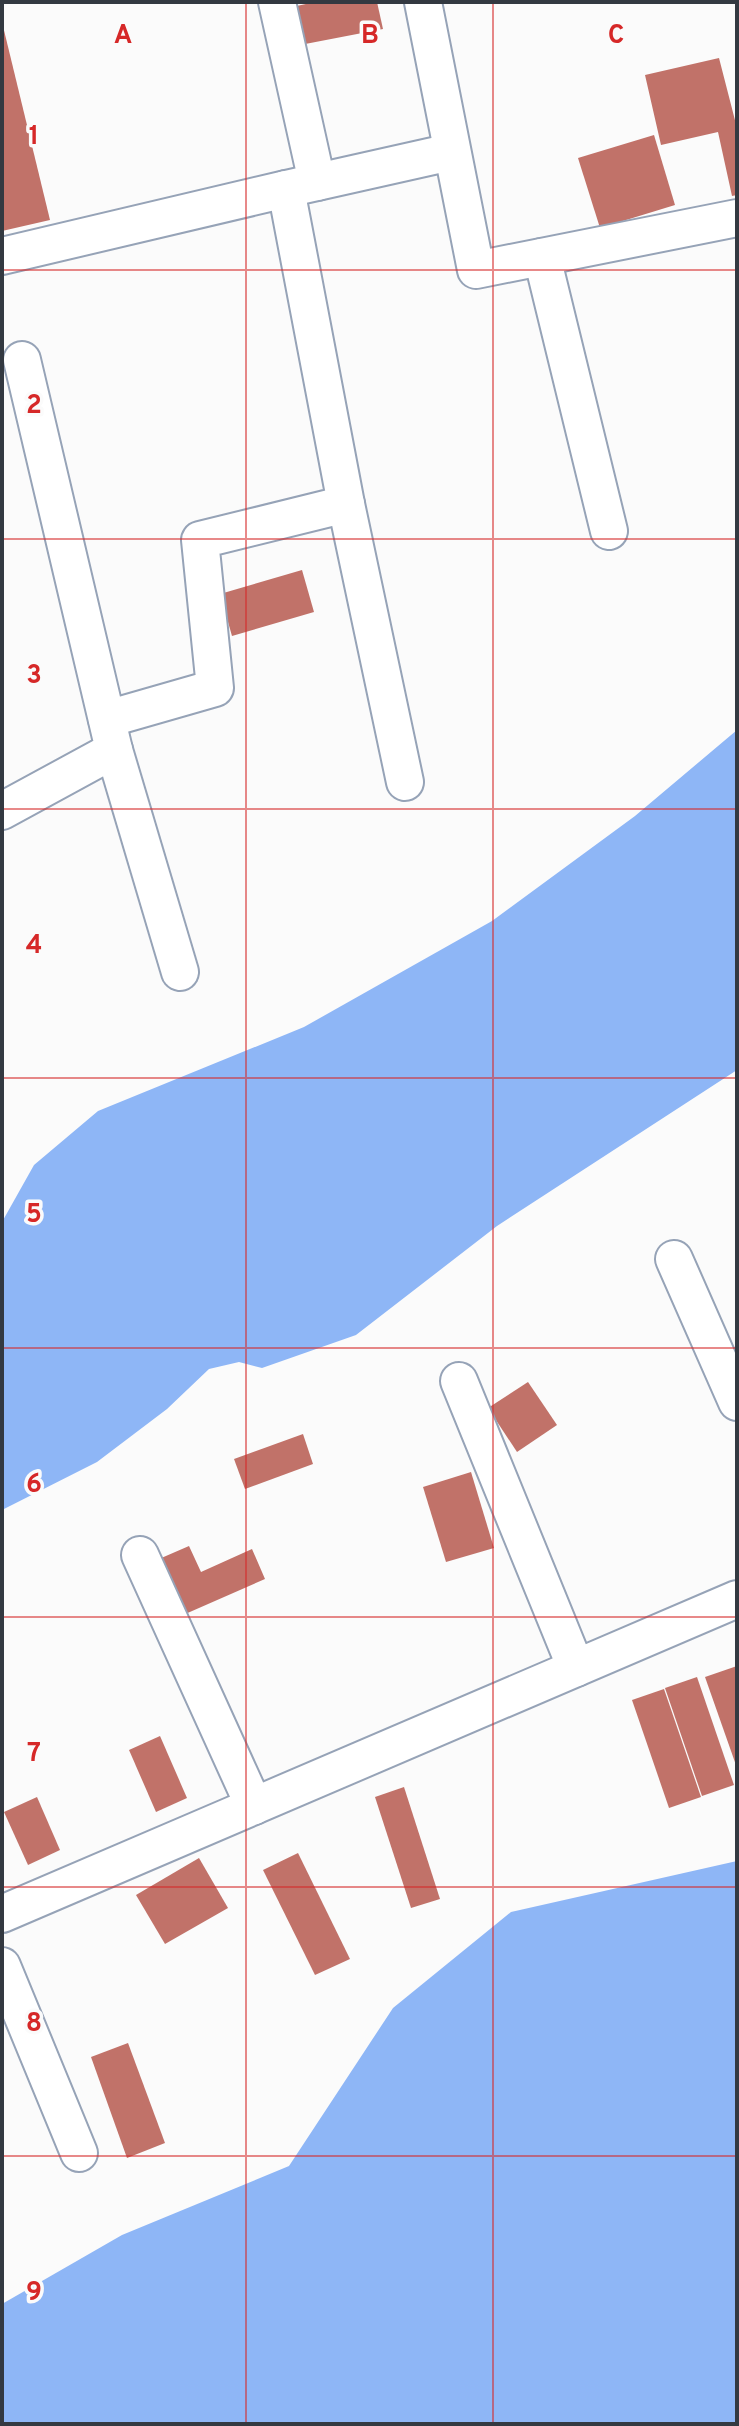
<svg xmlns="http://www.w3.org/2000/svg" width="739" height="2426" font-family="Overpass,sans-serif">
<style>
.water{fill:#8eb6f6}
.building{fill:#c17269}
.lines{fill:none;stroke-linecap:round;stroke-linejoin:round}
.street-casing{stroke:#96a3b7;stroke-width:40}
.street{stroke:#fff;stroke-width:36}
.grid{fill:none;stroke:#d62828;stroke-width:2;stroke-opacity:0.55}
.grid-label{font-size:26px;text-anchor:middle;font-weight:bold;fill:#d62828;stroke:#fbfbfb;stroke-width:7;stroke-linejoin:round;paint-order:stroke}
</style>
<rect width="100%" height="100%" fill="#fbfbfb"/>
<g class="water">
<polygon points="737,730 737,1070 497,1226 356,1335 262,1368 239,1362 209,1369 167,1409 97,1462 2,1510 2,1222 34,1165 98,1111 304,1027 492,921 635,816"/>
<polygon points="737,1861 737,2424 2,2424 2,2304 122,2235 289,2166 393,2008 511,1912"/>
</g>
<g class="building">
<polygon points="315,2 377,2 383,29 300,45 292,7"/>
<polygon points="2,22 50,220 2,231"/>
<polygon points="719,58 737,128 737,195 732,196 718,132 661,145 645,75"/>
<polygon points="654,135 675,205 600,228 578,158"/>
<polygon points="302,570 314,612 232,636 220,594"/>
<polygon points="528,1382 557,1425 517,1452 488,1408"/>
<polygon points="303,1434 313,1464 245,1489 234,1459"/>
<polygon points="471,1472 494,1548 446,1562 423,1487"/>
<polygon points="189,1546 201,1572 252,1549 265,1579 183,1615 159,1559"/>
<polygon points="737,1666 737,1768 705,1677"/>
<polygon points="697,1677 734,1785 702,1796 665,1688"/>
<polygon points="664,1689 701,1797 669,1808 632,1700"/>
<polygon points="160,1736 187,1798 156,1812 129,1750"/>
<polygon points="404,1787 440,1899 411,1908 375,1797"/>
<polygon points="37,1797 60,1850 28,1865 4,1812"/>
<polygon points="298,1853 350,1959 315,1975 263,1870"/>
<polygon points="199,1858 228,1908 165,1944 136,1895"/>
<polygon points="128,2043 165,2143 127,2158 91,2057"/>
</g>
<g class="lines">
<g class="street-casing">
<g id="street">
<polyline points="277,2 317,182"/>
<polyline points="423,2 476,270 737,218"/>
<polyline points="2,256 286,189"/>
<polyline points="542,257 609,531"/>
<polyline points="346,504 405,782"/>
<polyline points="107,719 215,688 200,540 346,504 286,189 451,152"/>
<polyline points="114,750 180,972"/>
<polyline points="2,811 114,750 22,360"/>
<polyline points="674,1259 737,1402"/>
<polyline points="459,1381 576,1668"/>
<polyline points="140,1555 254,1806"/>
<polyline points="2,1914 737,1599"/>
<polyline points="2,1966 79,2153"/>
</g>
</g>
<use href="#street" class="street"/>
</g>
<path class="grid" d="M246,2V2424M493,2V2424M2,270H737M2,539H737M2,809H737M2,1078H737M2,1348H737M2,1617H737M2,1887H737M2,2156H737"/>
<g class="grid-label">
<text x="123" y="43">A</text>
<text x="370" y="43">B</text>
<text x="616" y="43">C</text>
<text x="34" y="144">1</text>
<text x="34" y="413">2</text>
<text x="34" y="683">3</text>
<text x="34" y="953">4</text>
<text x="34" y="1222">5</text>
<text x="34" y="1492">6</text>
<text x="34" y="1761">7</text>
<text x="34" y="2031">8</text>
<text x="34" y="2300">9</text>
</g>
<rect width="739" height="2426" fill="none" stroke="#333941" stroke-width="8"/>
</svg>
